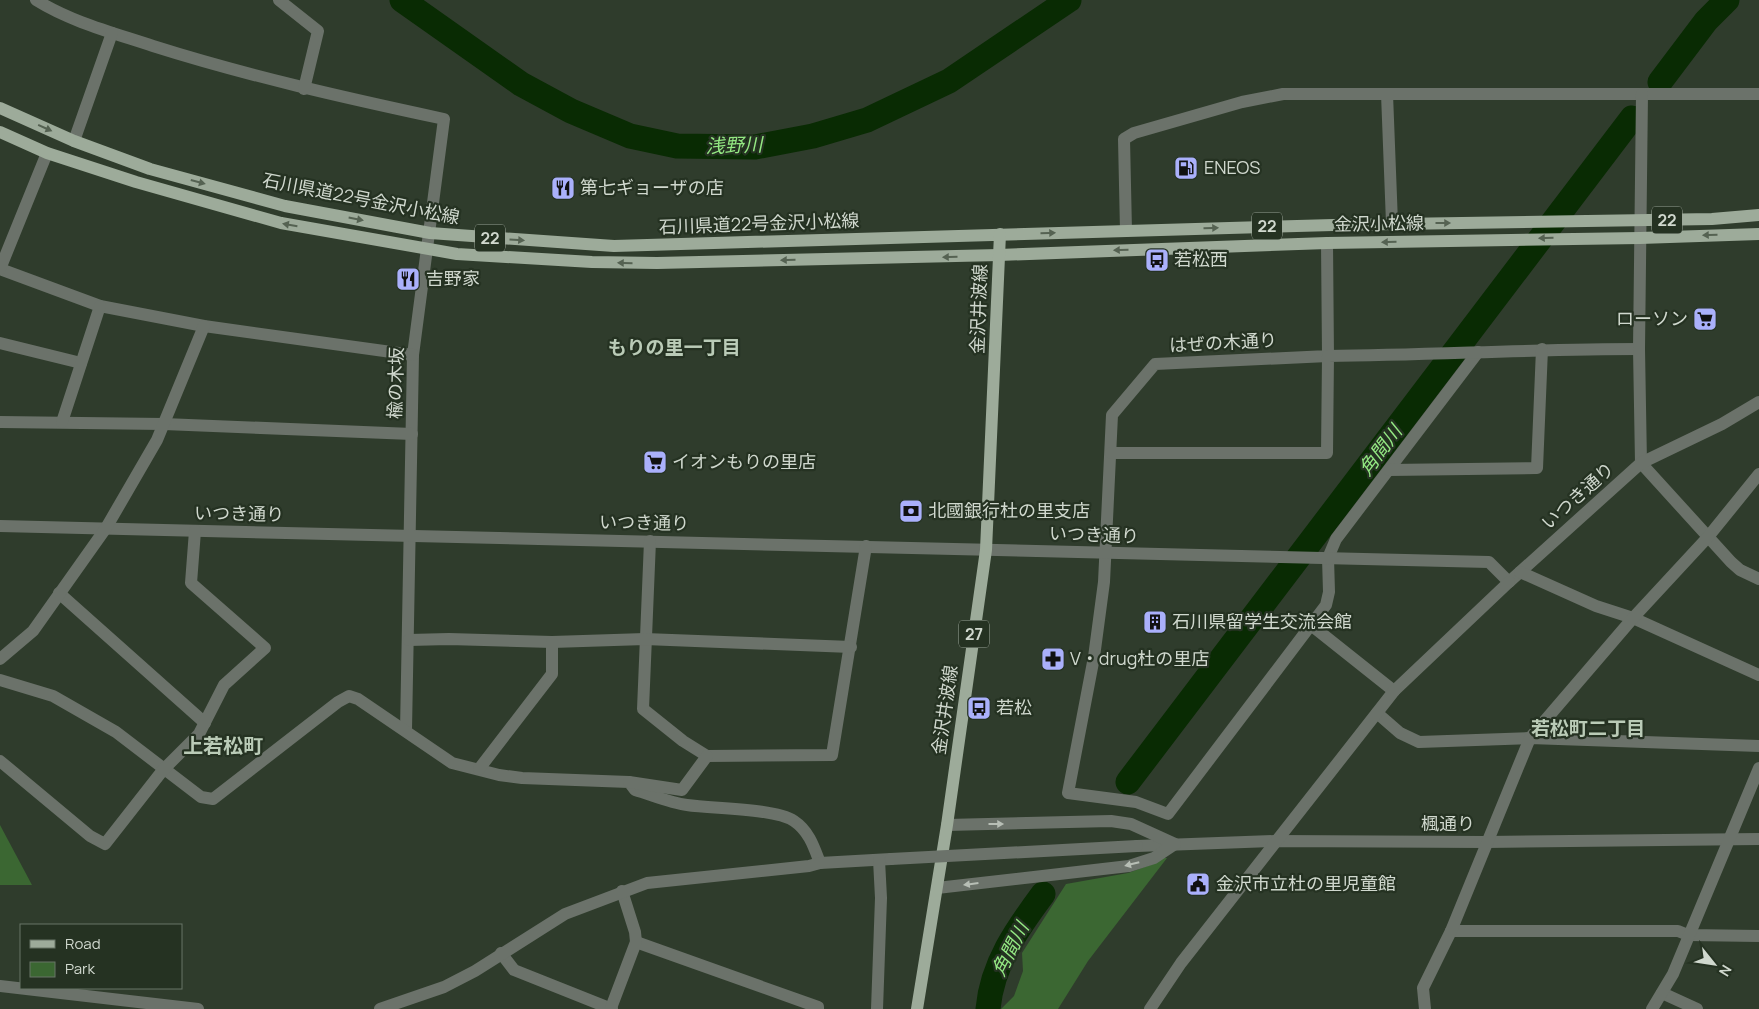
<svg xmlns="http://www.w3.org/2000/svg" width="1759" height="1009" font-family="Manrope,'Noto Sans JP',sans-serif">
<style>
.green{fill:#3b6732}
.lines{fill:none;stroke-linecap:round;stroke-linejoin:round}
.river{stroke:#092b03;stroke-width:25}
.minor{stroke:#6b726a;stroke-width:12}
.major{stroke:#9dab9a;stroke-width:12}
.minor-bridge{stroke:#6b726a;stroke-width:12}
.oneway{fill:#556252}
.oneway2{fill:#b7beb5}
.labels{text-anchor:middle;stroke-width:4.5;stroke-linejoin:round;paint-order:stroke}
.shield{fill:#253222;stroke:#9da69a;stroke-width:1}
.shield-label{font-size:16px;font-weight:bold;fill:#d0d8ce}
.poi-label{font-size:18px;fill:#d0d8ce;stroke:#253222;text-anchor:start}
.street-label{font-size:18px;fill:#d0d8ce;stroke:#253222}
.water-label{font-size:19px;font-style:italic;fill:#94e983;stroke:#253222}
.neighbourhood-label{font-size:19px;font-weight:bold;fill:#bacbb7;stroke:#253222}
.quarter-label{font-size:20px;font-weight:bold;fill:#bacbb7;stroke:#253222}
</style>
<rect width="100%" height="100%" fill="#2f3c2c"/>
<g class="green">
<polygon points="0,825 32,885 0,885"/>
<polygon points="1154,858 1167,858 1088,961 1058,1009 1001,1009 1014,996 1023,971 1022,953 1066,884 1128,873 1153,864"/>
</g>
<g class="lines">
<g class="river">
<polyline points="402,0 521,84 571,111 630,136 677,146 755,147 813,136 867,120 949,81 1069,0"/>
<polyline points="1660,82 1706,21 1727,0"/>
<polyline points="1128,782 1632,118"/>
<path d="M988,1009C992,964 1017,929 1043,894"/>
</g>
<g class="minor">
<path d="M36,0C71,22 114,33 153,46C248,76 346,98 444,119L413,355L406,730"/>
<polyline points="279,0 318,31 304,89"/>
<polyline points="1387,94 1392,223"/>
<polyline points="74,141 112,33"/>
<polyline points="1126,231 1124,139 1134,133 1242,102 1283,94 1759,94"/>
<polyline points="1327,243 1328,356 1155,364 1112,415 1104,582 1094,657 1068,793 1136,802 1168,814 1326,605 1329,592 1328,558 1336,539 1478,352"/>
<polyline points="0,269 100,306 204,326 413,355"/>
<polyline points="0,269 47,153"/>
<polyline points="0,343 81,363"/>
<polyline points="0,422 164,424 412,434"/>
<polyline points="62,422 100,306"/>
<path d="M1111,453H1327L1328,356C1432,355 1535,349 1639,349"/>
<polyline points="1641,463 1639,349 1642,94"/>
<polyline points="1641,463 1731,562 1740,570 1759,579"/>
<polyline points="1389,470 1537,468 1542,349"/>
<polyline points="0,526 1489,562 1509,582 1641,463 1722,424 1759,402"/>
<polyline points="650,541 643,709 683,741 707,756 832,755 866,546"/>
<polyline points="1520,572 1596,606 1633,618 1759,675"/>
<polyline points="59,593 205,723"/>
<polyline points="1311,625 1394,691"/>
<polyline points="409,640 449,639 552,642 645,639 851,647"/>
<polyline points="0,659 33,631 106,528 157,440 204,326"/>
<path d="M0,680L53,696L116,732L201,797L213,799L338,702L349,696L358,699L452,763L499,775L522,778L629,782L635,790C652,795 670,803 687,805C713,809 774,808 794,821C809,831 814,847 820,863"/>
<polyline points="1377,713 1400,733 1419,742 1530,738 1759,746"/>
<polyline points="0,761 90,836 105,844 163,770 199,734 224,685 265,648 191,583 195,531"/>
<polyline points="479,769 552,674 552,642"/>
<polyline points="629,782 682,790 707,756"/>
<polyline points="1137,846 1275,841 1486,842 1759,839"/>
<polyline points="937,888 1129,866 1154,858 1175,844 1131,824 1111,821 947,825"/>
<polyline points="1451,931 1678,931 1688,935 1759,936"/>
<polyline points="636,942 818,1007 818,1009"/>
<polyline points="501,953 514,970 612,1009"/>
<polyline points="0,986 198,1009"/>
<polyline points="1662,993 1697,1009"/>
<polyline points="611,1008 636,942 635,932 622,891"/>
<polyline points="380,1009 444,987 475,971 565,914 647,883 809,866 820,863 891,859"/>
<polyline points="877,1009 881,898 879,860"/>
<polyline points="1150,1009 1181,963 1394,691 1509,582"/>
<polyline points="1425,1009 1423,988 1451,931 1530,738 1633,618 1708,537 1759,474"/>
<polyline points="1652,1009 1673,974 1759,768"/>
</g>
<g class="major">
<polyline points="0,108 74,141 150,169 285,206 430,233 614,246 1333,225 1712,219 1759,215"/>
<polyline points="0,132 47,153 136,182 281,223 457,254 592,262 657,263 999,255 1327,243 1640,238 1759,234"/>
<polyline points="917,1009 947,825 986,550 1000,234"/>
</g>
<polyline class="minor-bridge" points="891,859 1137,846"/>
</g>
<defs><path id="oneway-solid" d="M-6-.8H1V-3.2L6.5 0L1 3.2V.8H-6Z" transform="scale(1.25)"/></defs>
<g class="oneway">
<use href="#oneway-solid" transform="translate(45 128) rotate(24)"/>
<use href="#oneway-solid" transform="translate(198 182) rotate(15)"/>
<use href="#oneway-solid" transform="translate(356 219) rotate(11)"/>
<use href="#oneway-solid" transform="translate(1443 223)"/>
<use href="#oneway-solid" transform="translate(290 225) rotate(-170)"/>
<use href="#oneway-solid" transform="translate(1211 228) rotate(-2)"/>
<use href="#oneway-solid" transform="translate(1048 233) rotate(-2)"/>
<use href="#oneway-solid" transform="translate(1710 235) rotate(178)"/>
<use href="#oneway-solid" transform="translate(1546 238) rotate(178)"/>
<use href="#oneway-solid" transform="translate(517 240) rotate(4)"/>
<use href="#oneway-solid" transform="translate(1389 242) rotate(179)"/>
<use href="#oneway-solid" transform="translate(1121 250) rotate(178)"/>
<use href="#oneway-solid" transform="translate(950 257) rotate(179)"/>
<use href="#oneway-solid" transform="translate(788 260) rotate(179)"/>
<use href="#oneway-solid" transform="translate(625 263) rotate(-179)"/>
</g>
<g class="oneway2">
<use href="#oneway-solid" transform="translate(996 824)"/>
<use href="#oneway-solid" transform="translate(1132 864) rotate(166)"/>
<use href="#oneway-solid" transform="translate(971 884) rotate(173)"/>
</g>
<defs>
<g id="fuel-square" transform="scale(1.25)"><rect x="-9" y="-9" width="18" height="18" rx="4" fill="#aab0fb" stroke="#253222"/><path d="M-5.5-6h7V0h2V4h1.3V-2.5L3-4.5l.8-.8L6-3V5H2.5V1h-1V6h-7ZM-4.2-4.7v3.2H.2V-4.7Z" fill="#111"/></g>
<g id="restaurant-square" transform="scale(1.25)"><rect x="-9" y="-9" width="18" height="18" rx="4" fill="#aab0fb" stroke="#253222"/><path d="M-5-6h1v4h1v-4h1v4h1v-4h1v5L-1.5 .5V6h-2V.5L-5-1ZM5-6V6H3V1.5H1.5Q1.5-4 5-6Z" fill="#111"/></g>
<g id="bus-square" transform="scale(1.25)"><rect x="-9" y="-9" width="18" height="18" rx="4" fill="#aab0fb" stroke="#253222"/><path d="M-5-6H5V4H4V6H2V4H-2V6H-4V4H-5ZM-3.5-4V0h7V-4ZM-3.5 1.2v1.5H-2V1.2ZM2 1.2v1.5H3.5V1.2Z" fill="#111"/></g>
<g id="supermarket-square" transform="scale(1.25)"><rect x="-9" y="-9" width="18" height="18" rx="4" fill="#aab0fb" stroke="#253222"/><path d="M-6-5.5h2.5l.6 2H6L4.5 2H-2.5L-4.4-4H-6ZM-1.5 3.2a1.3 1.3 0 1 0 .1 0ZM3 3.2a1.3 1.3 0 1 0 .1 0Z" fill="#111"/></g>
<g id="bank-square" transform="scale(1.25)"><rect x="-9" y="-9" width="18" height="18" rx="4" fill="#aab0fb" stroke="#253222"/><path d="M-6-4H6V4H-6ZM0-2.3a2.3 2.3 0 1 0 0 4.6a2.3 2.3 0 1 0 0-4.6Z" fill="#111"/></g>
<g id="building-square" transform="scale(1.25)"><rect x="-9" y="-9" width="18" height="18" rx="4" fill="#aab0fb" stroke="#253222"/><path d="M-4-6H4V6H1V3H-1V6H-4ZM-2.5-4.3h1.7v1.8h-1.7ZM.8-4.3h1.7v1.8H.8ZM-2.5-1h1.7V.8h-1.7ZM.8-1h1.7V.8H.8Z" fill="#111"/></g>
<g id="pharmacy-square" transform="scale(1.25)"><rect x="-9" y="-9" width="18" height="18" rx="4" fill="#aab0fb" stroke="#253222"/><path d="M-2-6h4v4h4v4h-4v4h-4v-4h-4v-4h4Z" fill="#111"/></g>
<g id="civic-square" transform="scale(1.25)"><rect x="-9" y="-9" width="18" height="18" rx="4" fill="#aab0fb" stroke="#253222"/><path d="M-.6-6.5H3V-4.5H.6V-3L4-1V1h2V6H-6V1h2V-1L-.6-3ZM-1.2 2.5V6h2.4V2.5Z" fill="#111"/></g>
</defs>
<g fill-rule="evenodd">
<use href="#fuel-square" x="1186" y="168"/>
<use href="#restaurant-square" x="563" y="188"/>
<use href="#bus-square" x="1157" y="260"/>
<use href="#restaurant-square" x="408" y="279"/>
<use href="#supermarket-square" x="1705" y="319"/>
<use href="#supermarket-square" x="655" y="462"/>
<use href="#bank-square" x="911" y="511"/>
<use href="#building-square" x="1155" y="622"/>
<use href="#pharmacy-square" x="1053" y="659"/>
<use href="#bus-square" x="979" y="708"/>
<use href="#civic-square" x="1198" y="884"/>
</g>
<g class="labels">
<g class="shield">
<rect x="1652" y="206.5" width="30" height="27" rx="4"/>
<rect x="1252" y="212.5" width="30" height="27" rx="4"/>
<rect x="475" y="224.5" width="30" height="27" rx="4"/>
<rect x="959" y="620.5" width="30" height="27" rx="4"/>
</g>
<g class="shield-label">
<text x="1667" y="226">22</text>
<text x="1267" y="232">22</text>
<text x="490" y="244">22</text>
<text x="974" y="640">27</text>
</g>
<g class="poi-label">
<text x="1204" y="174">ENEOS</text>
<text x="580" y="194">第七ギョーザの店</text>
<text x="1174" y="266">若松西</text>
<text x="426" y="285">吉野家</text>
<text x="1688" y="325" text-anchor="end">ローソン</text>
<text x="672" y="468">イオンもりの里店</text>
<text x="928" y="517">北國銀行杜の里支店</text>
<text x="1172" y="628">石川県留学生交流会館</text>
<text x="1070" y="665">V・drug杜の里店</text>
<text x="996" y="714">若松</text>
<text x="1216" y="890">金沢市立杜の里児童館</text>
</g>
<g class="street-label">
<text transform="translate(361 199) rotate(11)" y="6">石川県道22号金沢小松線</text>
<text transform="translate(759 224) rotate(-2)" y="6">石川県道22号金沢小松線</text>
<text transform="translate(1379 224) rotate(-1)" y="6">金沢小松線</text>
<text transform="translate(979 309) rotate(-88)" y="6">金沢井波線</text>
<text transform="translate(1223 343) rotate(-3)" y="6">はぜの木通り</text>
<text transform="translate(396 383) rotate(-88)" y="6">楡の木坂</text>
<text transform="translate(1578 496) rotate(-42)" y="6">いつき通り</text>
<text transform="translate(239 514) rotate(1)" y="6">いつき通り</text>
<text transform="translate(644 523) rotate(1)" y="6">いつき通り</text>
<text transform="translate(1094 535) rotate(2)" y="6">いつき通り</text>
<text transform="translate(945 710) rotate(-82)" y="6">金沢井波線</text>
<text x="1448" y="830">楓通り</text>
</g>
<g class="water-label">
<text transform="translate(734 145) rotate(-2)" y="7">浅野川</text>
<text transform="translate(1380 450) rotate(-53)" y="7">角間川</text>
<text transform="translate(1010 949) rotate(-63)" y="7">角間川</text>
</g>
<g class="neighbourhood-label">
<text x="674" y="354">もりの里一丁目</text>
<text x="1588" y="735">若松町二丁目</text>
</g>
<g class="quarter-label">
<text x="223" y="753">上若松町</text>
</g>
</g>
<rect x="20" y="924" width="162" height="65" fill="#253222" stroke="#697467"/>
<rect x="30" y="940" width="25" height="8" fill="#9dab9a" stroke="#697467"/>
<text x="65" y="949" font-size="15" fill="#d0d8ce">Road</text>
<rect x="30" y="962" width="25" height="15" fill="#3b6732" stroke="#697467"/>
<text x="65" y="974" font-size="15" fill="#d0d8ce">Park</text>
<g transform="translate(1714 964) rotate(120)" stroke="#253222" stroke-width="4" paint-order="stroke">
<path d="M0-4L9 19L0 12L-9 19Z" fill="#d0d8ce"/>
<text y="-8" font-size="14" font-weight="bold" text-anchor="middle" fill="#d0d8ce">N</text>
</g>
</svg>
